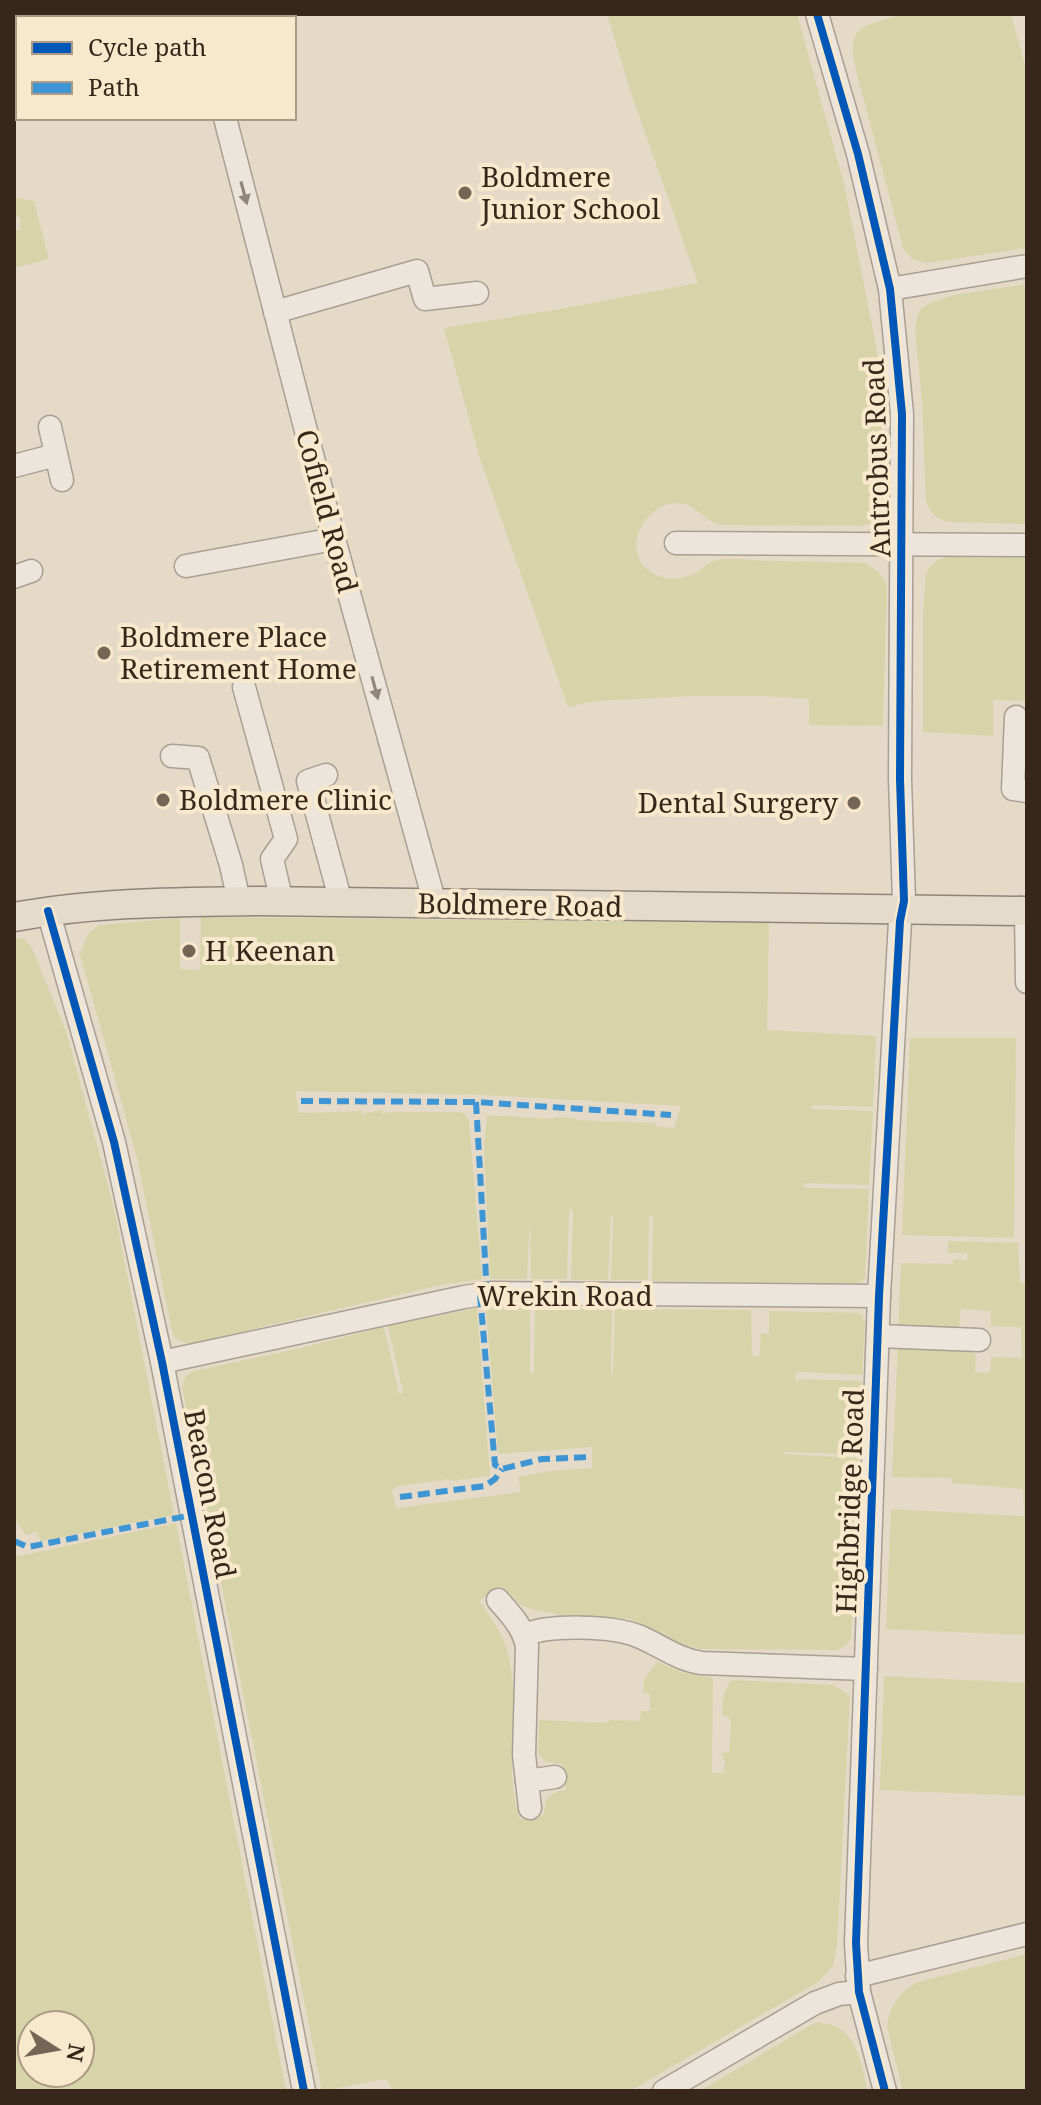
<svg xmlns="http://www.w3.org/2000/svg" width="1041" height="2105" font-family="'Noto Serif',serif">
<style>
.green{fill:#d8d4a9;fill-rule:evenodd}
.lines{fill:none;stroke-linecap:round;stroke-linejoin:round}
.minor-casing{stroke:#a99f92;stroke-width:25}
.major-casing{stroke:#8f8479;stroke-width:31}
.minor{stroke:#ece5db;stroke-width:22}
.major{stroke:#e4dbcb;stroke-width:28}
.quiet{stroke:#3e95d4;stroke-width:6;stroke-dasharray:12 6;stroke-linecap:butt}
.cycleway-casing{stroke:#f8e8cc;stroke-width:13}
.cycleway{stroke:#0057b8;stroke-width:8}
.oneway{fill:#92867a}
.poi-dot{fill:#746557;stroke:#f8e8cc;stroke-width:3}
.labels{text-anchor:middle;stroke-width:8;stroke-linejoin:round;paint-order:stroke}
.poi-label{font-size:28px;fill:#37261a;stroke:#f8e8cc;text-anchor:start}
.street-label{font-size:28px;fill:#37261a;stroke:#f8e8cc}
</style>
<rect width="100%" height="100%" fill="#e5dac8"/>
<g class="green">
<path d="M607,14H797L844,184L880,366L884,508L876,521L863,526L723,525C704,524 696,501 675,503C637,506 616,567 666,578C675,580 688,577 696,573C701,570 705,565 711,562C727,556 749,560 766,561C799,561 832,562 864,563C876,569 882,574 887,585L883,726L809,725V699L762,696H694L596,701L568,707L480,459L444,328L560,309L698,283L631,93Z"/>
<path d="M904,14H1011L1027,72V248L927,263L912,259L903,248L857,74C844,25 862,26 904,14Z"/>
<polygon points="14,197 34,201 49,259 14,268 14,231 21,229 20,217 14,217"/>
<path d="M1027,284V524L948,522C936,518 931,514 926,502L922,401L915,331L917,317L921,309L931,302L954,295Z"/>
<polygon points="947,557 1027,558 1027,701 993,700 993,736 923,732 923,612 926,574 930,567 938,560"/>
<path d="M201,917L769,923L767,1030L876,1036L873,1107L814,1105L811,1107L813,1109L873,1111L869,1185L805,1183L803,1185L806,1188L869,1189L865,1278L863,1281L856,1283L652,1281L653,1217L651,1215L649,1217L648,1280H611L613,1217L611,1215L608,1280H571L573,1212L571,1208L569,1212L567,1279H531L530,1215L527,1279H490L484,1148L487,1115L554,1119L555,1117L575,1118L576,1120C603,1122 626,1121 655,1123L656,1126L674,1128L681,1106L485,1095L295,1091L299,1113L362,1111L363,1114L381,1110L382,1114L391,1112H460L465,1114L469,1120L482,1279L441,1285L189,1344L178,1340L173,1336L137,1158L80,954L88,934L99,925L180,918V969L200,970Z"/>
<polygon points="24,938 32,948 67,1034 114,1208 174,1515 41,1541 36,1532 26,1535 14,1518 14,939"/>
<polygon points="910,1038 1016,1038 1014,1238 902,1235"/>
<polygon points="948,1241 1018,1243 1020,1283 1027,1283 1026,1635 886,1629 891,1509 1024,1516 1023,1489 952,1483 951,1478 892,1477 898,1344 969,1346 976,1356 975,1372 990,1373 991,1357 1022,1358 1021,1327 991,1326 991,1311 961,1309 959,1328 950,1335 898,1331 901,1263 953,1264 953,1259 967,1260 967,1253 948,1253"/>
<path d="M512,1307H530V1372L531,1374L534,1370L535,1308L612,1309L611,1373L613,1375L615,1309L751,1310L752,1356L759,1357L761,1333L769,1334V1311L858,1313L862,1315L865,1323L862,1375L798,1372L795,1376L796,1382H798L799,1379L862,1381L859,1454L785,1452L783,1454L859,1458L851,1639L844,1647L837,1650L701,1649L683,1645L655,1630L628,1619L561,1615L531,1609L521,1605L501,1587L479,1601C491,1617 501,1631 507,1650C523,1705 501,1764 520,1819L538,1817L544,1814C546,1797 548,1793 566,1790L563,1765L545,1761L538,1753L539,1720L608,1723L609,1720L640,1721L641,1711H650V1694L643,1693L644,1679L657,1662L685,1673L713,1678L712,1773H723L725,1762L721,1752L729,1753L731,1721L728,1717L722,1715C722,1701 723,1692 731,1680L833,1685L850,1695L837,1946L833,1966L818,1982L630,2091H391L393,2090L386,2079L322,2091L182,1387L186,1376L194,1371L301,1348L384,1327L399,1393L401,1394L403,1392L388,1326L477,1308L490,1476L452,1481L451,1479L398,1486L392,1490L396,1508L521,1492L518,1477L550,1471L592,1468V1447L498,1454L486,1308Z"/>
<path d="M176,1523L286,2091H14V1557ZM32,2025H80V2073H32Z"/>
<polygon points="884,1676 1027,1683 1027,1796 880,1790"/>
<path d="M1027,1954V2091H903L887,2027C888,2007 901,1991 918,1982Z"/>
<path d="M816,2022C857,2024 860,2060 868,2091H700Z"/>
</g>
<g class="lines">
<g class="minor-casing">
<g id="minor">
<polyline points="198,14 199,18"/>
<polyline points="817,14 858,154 890,289 902,414 900,779 904,901 900,921 879,1296 856,1943 859,1992 885,2091"/>
<polyline points="225,118 334,539 435,904"/>
<polyline points="890,289 1027,266"/>
<polyline points="275,312 417,271 425,299 477,293"/>
<polyline points="50,427 62,480"/>
<polyline points="14,466 56,455"/>
<polyline points="676,543 1027,545"/>
<polyline points="186,566 334,539"/>
<polyline points="14,577 31,571"/>
<polyline points="244,687 286,839 272,859 282,902"/>
<polyline points="1016,717 1013,789 1027,791"/>
<polyline points="172,756 198,758 231,865 239,901"/>
<polyline points="326,775 308,781 341,902"/>
<polyline points="48,911 114,1142 162,1362 304,2091"/>
<polyline points="1026,911 1027,982"/>
<polyline points="878,1336 979,1340"/>
<polyline points="162,1362 464,1297 491,1293 879,1296"/>
<path d="M498,1600C511,1615 523,1627 527,1646L524,1755L530,1808"/>
<path d="M525,1635C550,1624 612,1626 638,1636C660,1645 678,1660 702,1663L866,1669"/>
<polyline points="527,1781 555,1777"/>
<polyline points="857,1976 1027,1934"/>
<polyline points="664,2091 815,2003 839,1994 859,1992"/>
</g>
</g>
<g class="major-casing">
<path id="major" d="M14,917C95,902 176,902 258,901L1027,911"/>
</g>
<use href="#minor" class="minor"/>
<use href="#major" class="major"/>
<g class="quiet">
<polyline points="301,1101 476,1102 671,1115"/>
<polyline points="476,1102 487,1294"/>
<polyline points="480,1295 495,1465 502,1469 542,1459 589,1457"/>
<polyline points="400,1497 485,1486 495,1479 502,1469"/>
<polyline points="14,1541 28,1547 192,1515"/>
</g>
<g class="cycleway-casing">
<g id="cycleway">
<polyline points="817,14 858,154 890,289 902,414 900,779 904,901 900,921 879,1296 856,1943 859,1992 885,2091"/>
<polyline points="48,911 114,1142 162,1362 304,2091"/>
</g>
</g>
<use href="#cycleway" class="cycleway"/>
</g>
<defs><path id="oneway-solid" d="M-6-.8H1V-3.2L6.5 0L1 3.2V.8H-6Z" transform="scale(2)"/></defs>
<g class="oneway">
<use href="#oneway-solid" transform="translate(244 193) rotate(75)"/>
<use href="#oneway-solid" transform="translate(375 688) rotate(75)"/>
</g>
<g class="poi-dot">
<circle cx="465" cy="193" r="8"/>
<circle cx="104" cy="653" r="8"/>
<circle cx="163" cy="800" r="8"/>
<circle cx="854" cy="803" r="8"/>
<circle cx="189" cy="951" r="8"/>
</g>
<g class="labels">
<g class="poi-label">
<text x="481" y="187">Boldmere<tspan x="481" dy="32">Junior School</tspan></text>
<text x="120" y="647">Boldmere Place<tspan x="120" dy="32">Retirement Home</tspan></text>
<text x="179" y="810">Boldmere Clinic</text>
<text x="838" y="813" text-anchor="end">Dental Surgery</text>
<text x="205" y="961">H Keenan</text>
</g>
<g class="street-label">
<text transform="translate(877 458) rotate(-92)" y="10">Antrobus Road</text>
<text transform="translate(327 511) rotate(75)" y="10">Cofield Road</text>
<text transform="translate(520 905) rotate(1)" y="10">Boldmere Road</text>
<text x="565" y="1306">Wrekin Road</text>
<text transform="translate(210 1494) rotate(79)" y="10">Beacon Road</text>
<text transform="translate(850 1501) rotate(-88)" y="10">Highbridge Road</text>
</g>
</g>
<rect width="1041" height="2105" fill="none" stroke="#37261a" stroke-width="32"/>
<rect x="16" y="16" width="280" height="104" fill="#f8e8cc" stroke="#ab9a85" stroke-width="2"/>
<rect x="32" y="42" width="40" height="12" fill="#0057b8" stroke="#ab9a85" stroke-width="2"/>
<text x="88" y="56" font-size="24" fill="#37261a">Cycle path</text>
<rect x="32" y="82" width="40" height="12" fill="#3e95d4" stroke="#ab9a85" stroke-width="2"/>
<text x="88" y="96" font-size="24" fill="#37261a">Path</text>
<g transform="translate(56 2049) rotate(101)"><circle r="38" fill="#f8e8cc" stroke="#ab9a85" stroke-width="2"/>
<path d="M0-6L14 30L0 20L-14 30Z" fill="#746557"/>
<text y="-12" font-size="22" font-weight="bold" text-anchor="middle" fill="#37261a">N</text>
</g>
</svg>
